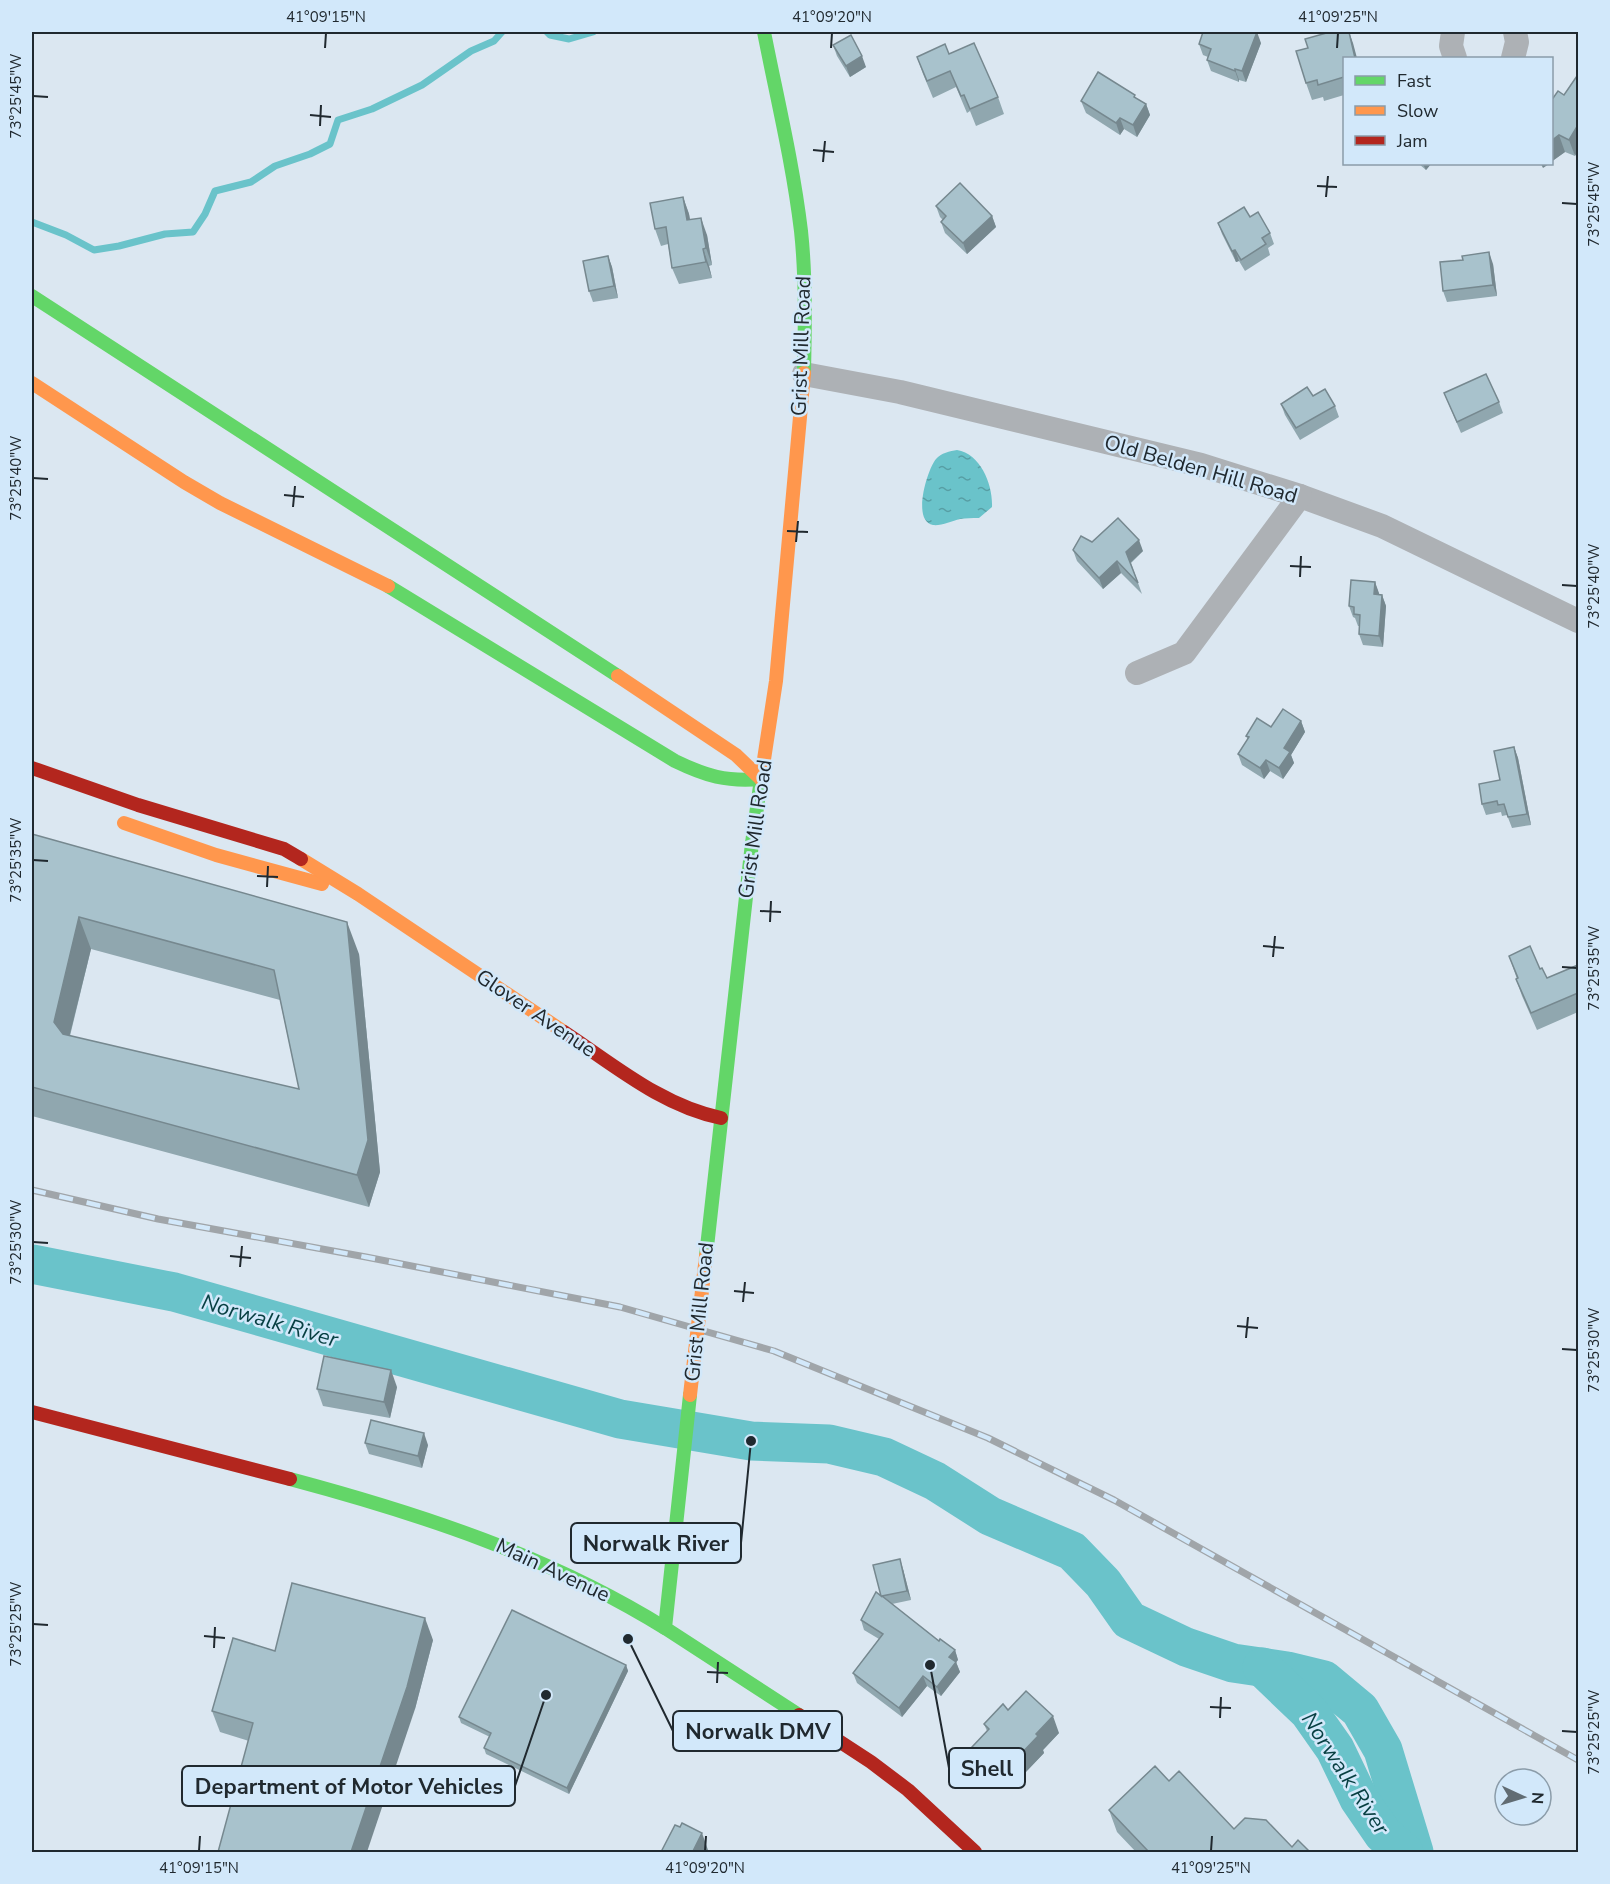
<svg xmlns="http://www.w3.org/2000/svg" width="1610" height="1884" font-family="'Nunito Sans',sans-serif">
<style>
.water{fill:url(#water-ripples)}
.lines{fill:none;stroke-linecap:round;stroke-linejoin:round}
.stream{stroke:#6ac3ca;stroke-width:7}
.river{stroke:#6ac3ca;stroke-width:39}
.street{stroke:#adb1b5;stroke-width:24}
.fast{stroke:#63d668;stroke-width:14}
.slow{stroke:#ff974d;stroke-width:14}
.jam{stroke:#b3261e;stroke-width:14}
.rail-casing{stroke:#a0a5a9;stroke-width:7}
.rail{stroke:#d2e8fa;stroke-width:4.5;stroke-dasharray:14;stroke-linecap:butt}
.slow-bridge{stroke:#ff974d;stroke-width:14}
.wall{fill:#90a7af;fill-rule:evenodd}
.shaded-wall{fill:#76888f}
.building{fill:#a8c2cc;stroke:#76888f;stroke-width:1.5;fill-rule:evenodd}
.ticks{fill:none;stroke:#20292f;stroke-width:2}
.labels{text-anchor:middle;stroke-width:5;stroke-linejoin:round;paint-order:stroke}
.street-label{font-size:21px;fill:#20292f;stroke:#d2e8fa}
.water-label{font-size:22px;font-style:italic;fill:#073f42;stroke:#d2e8fa}
.leader{fill:none;stroke:#20292f;stroke-width:2}
.callout-dot{fill:#20292f;stroke:#d2e8fa;stroke-width:2}
.callout{fill:#d2e8fa;stroke:#20292f;stroke-width:2}
.callout-label{font-size:22px;text-anchor:middle;font-weight:bold;fill:#20292f}
.neatline{fill:none;stroke:#20292f;stroke-width:2}
.ticks-label{font-size:15px;text-anchor:middle;fill:#20292f}
</style>
<defs>
<pattern id="water-ripples" width="26" height="14" patternUnits="userSpaceOnUse" patternTransform="scale(1.5)"><rect width="26" height="14" fill="#6ac3ca"/><path d="M2 4q2-2 4 0t4 0M15 11q2-2 4 0t4 0" fill="none" stroke="#579ea4"/></pattern>
</defs>
<rect width="100%" height="100%" fill="#dbe7f1"/>
<path class="water" d="M957,450C981,454 993,485 992,507L979,518C972,518 966,518 960,519C952,521 941,526 933,525C911,521 928,468 936,459C941,453 950,451 957,450Z"/>
<g class="lines">
<g class="stream">
<polyline points="547,32 550,35 569,39 593,32"/>
<polyline points="32,222 66,235 94,250 119,246 165,234 193,232 205,214 215,191 251,182 275,166 310,154 330,144 338,120 372,109 422,85 471,51 494,41 502,32"/>
</g>
<g class="river">
<polyline points="32,1264 174,1292 620,1419 751,1441 829,1444 884,1457 935,1481 990,1516 1072,1551 1103,1583 1129,1620 1186,1647 1233,1663 1287,1671 1324,1680 1360,1710 1383,1750 1414,1852"/>
<polyline points="1262,1667 1309,1712 1335,1749 1359,1799 1383,1834 1404,1852"/>
</g>
<g class="street">
<polyline points="1453,32 1451,46 1455,58"/>
<polyline points="1513,58 1517,42 1515,32"/>
<polyline points="804,374 900,392 1201,465 1300,496 1382,526 1578,621"/>
<polyline points="1137,673 1184,653 1300,496"/>
</g>
<g class="fast">
<path d="M764,32C777,98 793,164 801,231C806,278 805,326 804,373"/>
<polyline points="32,296 618,676"/>
<path d="M388,586L675,761C706,776 726,782 761,779"/>
<polyline points="706,1256 752,843 761,779"/>
<polyline points="690,1395 665,1628 799,1715"/>
<path d="M290,1479C421,1514 549,1556 665,1628"/>
</g>
<g class="slow">
<polyline points="32,383 184,482 220,503 388,586"/>
<polyline points="618,676 736,755 761,779"/>
<polyline points="761,779 776,681 804,373"/>
<polyline points="124,823 216,855 322,884"/>
<polyline points="301,859 358,894 564,1032"/>
</g>
<g class="jam">
<polyline points="32,768 138,805 284,849 301,859"/>
<path d="M564,1032C614,1065 662,1106 721,1118"/>
<polyline points="32,1412 290,1479"/>
<polyline points="799,1715 871,1762 908,1790 975,1852"/>
</g>
<g class="rail-casing">
<polyline id="rail" points="32,1190 158,1219 366,1257 620,1307 774,1351 988,1438 1114,1500 1578,1760"/>
</g>
<use href="#rail" class="rail"/>
<polyline class="slow-bridge" points="690,1395 706,1256"/>
</g>
<g class="wall">
<polygon points="1261,43 1246,82 1239,80 1239,82 1211,71 1207,60 1208,57 1203,55 1199,44"/>
<polygon points="1353,43 1344,58 1344,95 1324,101 1323,97 1312,100 1306,83"/>
<polygon points="833,45 866,67 850,77 837,56"/>
<polygon points="949,54 998,97 1004,114 976,126 970,111 967,113 956,87 933,98 923,74 917,57"/>
<polygon points="1558,91 1575,156 1565,152 1551,162"/>
<polygon points="1136,98 1146,104 1150,115 1137,137 1124,129 1120,135 1086,113 1081,101"/>
<polygon points="1419,164 1431,164 1426,170"/>
<polygon points="683,197 689,214 690,220 707,235 712,265 709,266 712,278 679,284 672,268 668,244 661,246 655,229"/>
<polygon points="936,206 992,216 996,227 967,254 945,233 941,222 943,220 940,217"/>
<polygon points="1250,217 1270,233 1274,244 1268,248 1270,255 1245,271 1239,261 1236,262 1222,234 1218,223"/>
<polygon points="608,256 612,267 618,298 593,302 589,291"/>
<polygon points="1493,264 1497,296 1447,302 1443,291"/>
<polygon points="1444,393 1499,402 1503,413 1461,433"/>
<polygon points="1313,396 1335,406 1339,417 1300,440 1285,415 1281,404"/>
<polygon points="1092,542 1143,551 1131,563 1142,594 1121,573 1103,589 1077,561 1073,550"/>
<polygon points="1375,582 1379,595 1382,595 1386,606 1383,647 1363,645 1359,634 1359,626 1358,626 1355,618 1353,617 1349,606"/>
<polygon points="1301,721 1305,732 1291,755 1294,763 1283,779 1270,771 1264,779 1242,765 1238,754 1248,740 1246,736 1271,727"/>
<polygon points="1514,747 1518,758 1531,825 1512,828 1507,815 1502,816 1501,812 1486,815 1482,804 1500,780"/>
<path d="M32,834L359,954L380,1172L369,1207L32,1116ZM91,949L280,1000L299,1089L70,1036Z"/>
<polygon points="1509,956 1540,969 1547,978 1578,967 1578,1012 1537,1030 1522,996 1516,979 1517,979"/>
<polygon points="397,1387 390,1418 323,1406 317,1389"/>
<polygon points="365,1443 428,1445 422,1468 369,1454"/>
<polygon points="903,1569 911,1600 892,1604 939,1641 955,1650 958,1660 956,1662 960,1672 941,1696 927,1686 902,1717 857,1683 853,1673 879,1639 864,1630 861,1620"/>
<polygon points="433,1640 415,1709 249,1741 220,1732 212,1711 275,1651"/>
<polygon points="626,1665 628,1671 569,1794 486,1754 484,1748 490,1737 461,1723 459,1717"/>
<polygon points="1008,1710 1059,1733 1043,1750 1044,1753 1024,1774 1018,1768 1001,1786 978,1763 972,1747 987,1731 984,1724"/>
<polygon points="1169,1781 1234,1829 1310,1852 1136,1852 1117,1832 1109,1810"/>
</g>
<g class="shaded-wall">
<polygon points="1257,32 1261,43 1246,82 1242,71"/>
<polygon points="1349,32 1353,43 1357,58 1355,58"/>
<polygon points="862,56 866,67 850,77 846,66"/>
<polygon points="1235,69 1239,80 1239,82 1235,71"/>
<polygon points="1146,104 1150,115 1137,137 1133,125"/>
<polygon points="1120,118 1124,129 1120,135 1116,123"/>
<polygon points="1578,125 1578,151 1575,156 1569,140"/>
<polygon points="1559,135 1565,152 1551,162 1551,141"/>
<polygon points="1423,164 1431,164 1426,170"/>
<polygon points="1541,164 1549,164 1543,168"/>
<polygon points="683,197 689,214 693,237 687,220"/>
<polygon points="992,216 996,227 967,254 963,243"/>
<polygon points="701,218 707,235 712,265 706,248"/>
<polygon points="703,249 709,266 712,278 706,262"/>
<polygon points="1235,250 1239,261 1236,262 1232,251"/>
<polygon points="1489,252 1493,264 1497,296 1493,285"/>
<polygon points="608,256 612,267 618,298 614,286"/>
<polygon points="1139,540 1143,551 1130,563 1126,552"/>
<polygon points="1117,561 1121,573 1103,589 1099,578"/>
<polygon points="1375,582 1379,593 1378,605 1374,594"/>
<polygon points="1382,595 1386,606 1383,647 1379,636"/>
<polygon points="1301,721 1305,732 1291,755 1294,763 1283,779 1279,768 1284,748"/>
<polygon points="1514,747 1518,758 1531,825 1527,814"/>
<polygon points="1266,760 1270,771 1264,779 1260,768"/>
<polygon points="79,917 91,949 65,1054 54,1022"/>
<polygon points="347,922 359,954 380,1172 369,1207 357,1175"/>
<polygon points="391,1370 397,1387 390,1418 384,1402"/>
<polygon points="424,1433 428,1445 422,1468 418,1456"/>
<polygon points="900,1559 903,1569 911,1600 907,1591"/>
<polygon points="425,1618 433,1640 415,1709 367,1852 351,1852"/>
<polygon points="955,1650 958,1660 952,1666 949,1657"/>
<polygon points="956,1662 960,1672 941,1696 937,1687"/>
<polygon points="626,1665 628,1671 569,1794 567,1788"/>
<polygon points="923,1676 927,1686 902,1717 899,1708"/>
<polygon points="1053,1716 1059,1733 1043,1750 1044,1753 1024,1774 1018,1757 1036,1734"/>
<polygon points="1012,1751 1018,1768 1001,1786 995,1769"/>
<polygon points="702,1833 708,1850 707,1852 694,1852 693,1851"/>
</g>
<g class="building">
<polygon points="1203,32 1257,32 1242,71 1235,69 1235,71 1207,60 1211,49 1199,44"/>
<polygon points="1330,32 1349,32 1355,58 1344,58 1344,77 1318,85 1317,80 1306,83 1296,51 1308,48 1305,39"/>
<polygon points="851,35 862,56 846,66 833,45"/>
<polygon points="974,43 998,97 970,109 964,95 961,96 950,71 927,81 917,57 945,44 949,54"/>
<polygon points="1098,72 1135,95 1134,97 1146,104 1133,125 1120,118 1116,123 1081,101"/>
<polygon points="1577,76 1578,77 1578,125 1569,140 1559,135 1551,141 1551,101 1558,91 1564,95"/>
<polygon points="960,183 992,216 963,243 941,222 946,216 936,206"/>
<polygon points="683,197 687,220 701,218 706,248 703,249 706,262 672,268 666,227 655,229 650,203"/>
<polygon points="1244,207 1250,217 1258,212 1270,233 1262,238 1266,244 1241,260 1235,250 1232,251 1218,223"/>
<polygon points="1489,252 1493,285 1443,291 1440,262 1463,260 1462,256"/>
<polygon points="608,256 614,286 589,291 583,261"/>
<polygon points="1486,374 1499,402 1457,422 1444,393"/>
<polygon points="1307,387 1313,396 1325,389 1335,406 1296,428 1281,404"/>
<polygon points="1118,518 1139,540 1126,552 1138,583 1117,561 1099,578 1073,550 1081,536 1092,542"/>
<polygon points="1351,580 1375,582 1374,594 1382,595 1379,636 1359,634 1360,615 1354,614 1354,607 1349,606"/>
<polygon points="1283,709 1301,721 1284,748 1290,752 1279,768 1266,760 1260,768 1238,754 1249,737 1246,736 1257,718 1271,727"/>
<polygon points="1514,747 1527,814 1508,817 1504,804 1498,805 1497,801 1482,804 1479,784 1500,780 1494,751"/>
<path d="M32,834L347,922L368,1140L357,1175L32,1087ZM79,917L274,970L299,1089L63,1034L54,1022Z"/>
<polygon points="1530,946 1540,969 1542,968 1547,978 1578,965 1578,993 1531,1013 1516,979 1518,978 1509,956"/>
<polygon points="324,1356 391,1370 384,1402 317,1389"/>
<polygon points="371,1420 424,1433 418,1456 365,1443"/>
<polygon points="900,1559 907,1591 882,1596 939,1641 940,1639 955,1650 949,1657 956,1662 937,1687 923,1676 899,1708 853,1673 883,1634 861,1620 876,1592 881,1596 873,1565"/>
<polygon points="292,1583 425,1618 407,1687 351,1852 218,1852 253,1723 212,1711 233,1638 275,1651"/>
<polygon points="512,1610 626,1665 567,1788 484,1748 491,1733 459,1717"/>
<polygon points="1026,1691 1053,1716 1036,1734 1038,1736 1018,1757 1012,1751 995,1769 972,1747 989,1729 984,1724 1003,1704 1008,1710"/>
<polygon points="1155,1766 1169,1781 1179,1771 1234,1829 1245,1818 1266,1820 1292,1847 1298,1840 1310,1852 1149,1852 1109,1810"/>
<polygon points="682,1823 702,1833 693,1851 696,1852 661,1852 675,1825 680,1827"/>
</g>
<path class="ticks" d="M325,48L326,33M831,48L832,33M1337,48L1338,33M33,96L48,97M310,115L331,117M320,126L321,105M813,150L834,152M823,162L825,141M1317,186L1337,187M1326,197L1328,176M1562,203L1577,204M33,478L48,479M284,495L304,497M293,507L295,486M787,531L808,532M796,542L798,521M1290,566L1311,567M1300,577L1301,556M1562,585L1577,586M33,860L48,861M257,876L278,877M267,887L268,866M760,911L781,912M770,922L771,901M1263,946L1284,948M1273,957L1275,936M1562,967L1577,968M33,1242L48,1243M230,1256L251,1258M240,1267L242,1246M734,1291L754,1293M743,1302L745,1282M1237,1326L1258,1328M1246,1338L1248,1317M1562,1349L1577,1350M33,1624L48,1625M204,1636L225,1638M214,1648L215,1627M707,1672L728,1673M717,1683L718,1662M1210,1707L1231,1708M1220,1718L1221,1697M1562,1731L1577,1732M199,1851L200,1836M705,1851L706,1836M1211,1851L1212,1836"/>
<g class="labels">
<g class="street-label">
<text transform="translate(801 346) rotate(-88)" y="7">Grist Mill Road</text>
<text transform="translate(1201 469) rotate(16)" y="7">Old Belden Hill Road</text>
<text transform="translate(755 829) rotate(-82)" y="7">Grist Mill Road</text>
<text transform="translate(536 1013) rotate(34)" y="7">Glover Avenue</text>
<text transform="translate(699 1312) rotate(-84)" y="7">Grist Mill Road</text>
<text transform="translate(553 1570) rotate(25)" y="7">Main Avenue</text>
</g>
<g class="water-label">
<text transform="translate(270 1320) rotate(16)" y="8">Norwalk River</text>
<text transform="translate(1346 1773) rotate(57)" y="8">Norwalk River</text>
</g>
</g>
<path class="leader" d="M751 1441L741 1543M628 1639L673 1731M930 1665L949 1768M546 1695L515 1786"/>
<g class="callout-dot">
<circle cx="751" cy="1441" r="6"/>
<circle cx="628" cy="1639" r="6"/>
<circle cx="930" cy="1665" r="6"/>
<circle cx="546" cy="1695" r="6"/>
</g>
<g class="callout">
<rect x="571" y="1523" width="170" height="40" rx="6"/>
<rect x="673" y="1711" width="169" height="40" rx="6"/>
<rect x="949" y="1748" width="76" height="40" rx="6"/>
<rect x="182" y="1766" width="333" height="40" rx="6"/>
</g>
<g class="callout-label">
<text x="656" y="1551">Norwalk River</text>
<text x="758" y="1739">Norwalk DMV</text>
<text x="987" y="1776">Shell</text>
<text x="349" y="1794">Department of Motor Vehicles</text>
</g>
<rect width="1610" height="1884" fill="none" stroke="#d2e8fa" stroke-width="66"/>
<rect x="1343" y="57" width="210" height="108" fill="#d2e8fa" stroke="#8b9ca9" stroke-width="1.5"/>
<rect x="1355" y="76" width="30" height="9" fill="#63d668" stroke="#8b9ca9" stroke-width="1.5"/>
<text x="1397" y="87" font-size="18" fill="#20292f">Fast</text>
<rect x="1355" y="106" width="30" height="9" fill="#ff974d" stroke="#8b9ca9" stroke-width="1.5"/>
<text x="1397" y="117" font-size="18" fill="#20292f">Slow</text>
<rect x="1355" y="136" width="30" height="9" fill="#b3261e" stroke="#8b9ca9" stroke-width="1.5"/>
<text x="1397" y="147" font-size="18" fill="#20292f">Jam</text>
<g transform="translate(1523 1797) rotate(94)"><circle r="28" fill="#d2e8fa" stroke="#8b9ca9" stroke-width="1.5"/>
<path d="M0-4.5L10 22L0 15L-10 22Z" fill="#616c73"/>
<text y="-9" font-size="16" font-weight="bold" text-anchor="middle" fill="#20292f">N</text>
</g>
<rect x="33" y="33" width="1544" height="1818" class="neatline"/>
<g class="ticks-label">
<text x="326" y="22">41°09'15"N</text>
<text x="832" y="22">41°09'20"N</text>
<text x="1338" y="22">41°09'25"N</text>
<text transform="translate(16 96) rotate(-90)" y="5">73°25'45"W</text>
<text transform="translate(1594 204) rotate(-90)" y="5">73°25'45"W</text>
<text transform="translate(16 478) rotate(-90)" y="5">73°25'40"W</text>
<text transform="translate(1594 586) rotate(-90)" y="5">73°25'40"W</text>
<text transform="translate(16 860) rotate(-90)" y="5">73°25'35"W</text>
<text transform="translate(1594 968) rotate(-90)" y="5">73°25'35"W</text>
<text transform="translate(16 1242) rotate(-90)" y="5">73°25'30"W</text>
<text transform="translate(1594 1350) rotate(-90)" y="5">73°25'30"W</text>
<text transform="translate(16 1624) rotate(-90)" y="5">73°25'25"W</text>
<text transform="translate(1594 1732) rotate(-90)" y="5">73°25'25"W</text>
<text x="199" y="1873">41°09'15"N</text>
<text x="705" y="1873">41°09'20"N</text>
<text x="1211" y="1873">41°09'25"N</text>
</g>
</svg>
